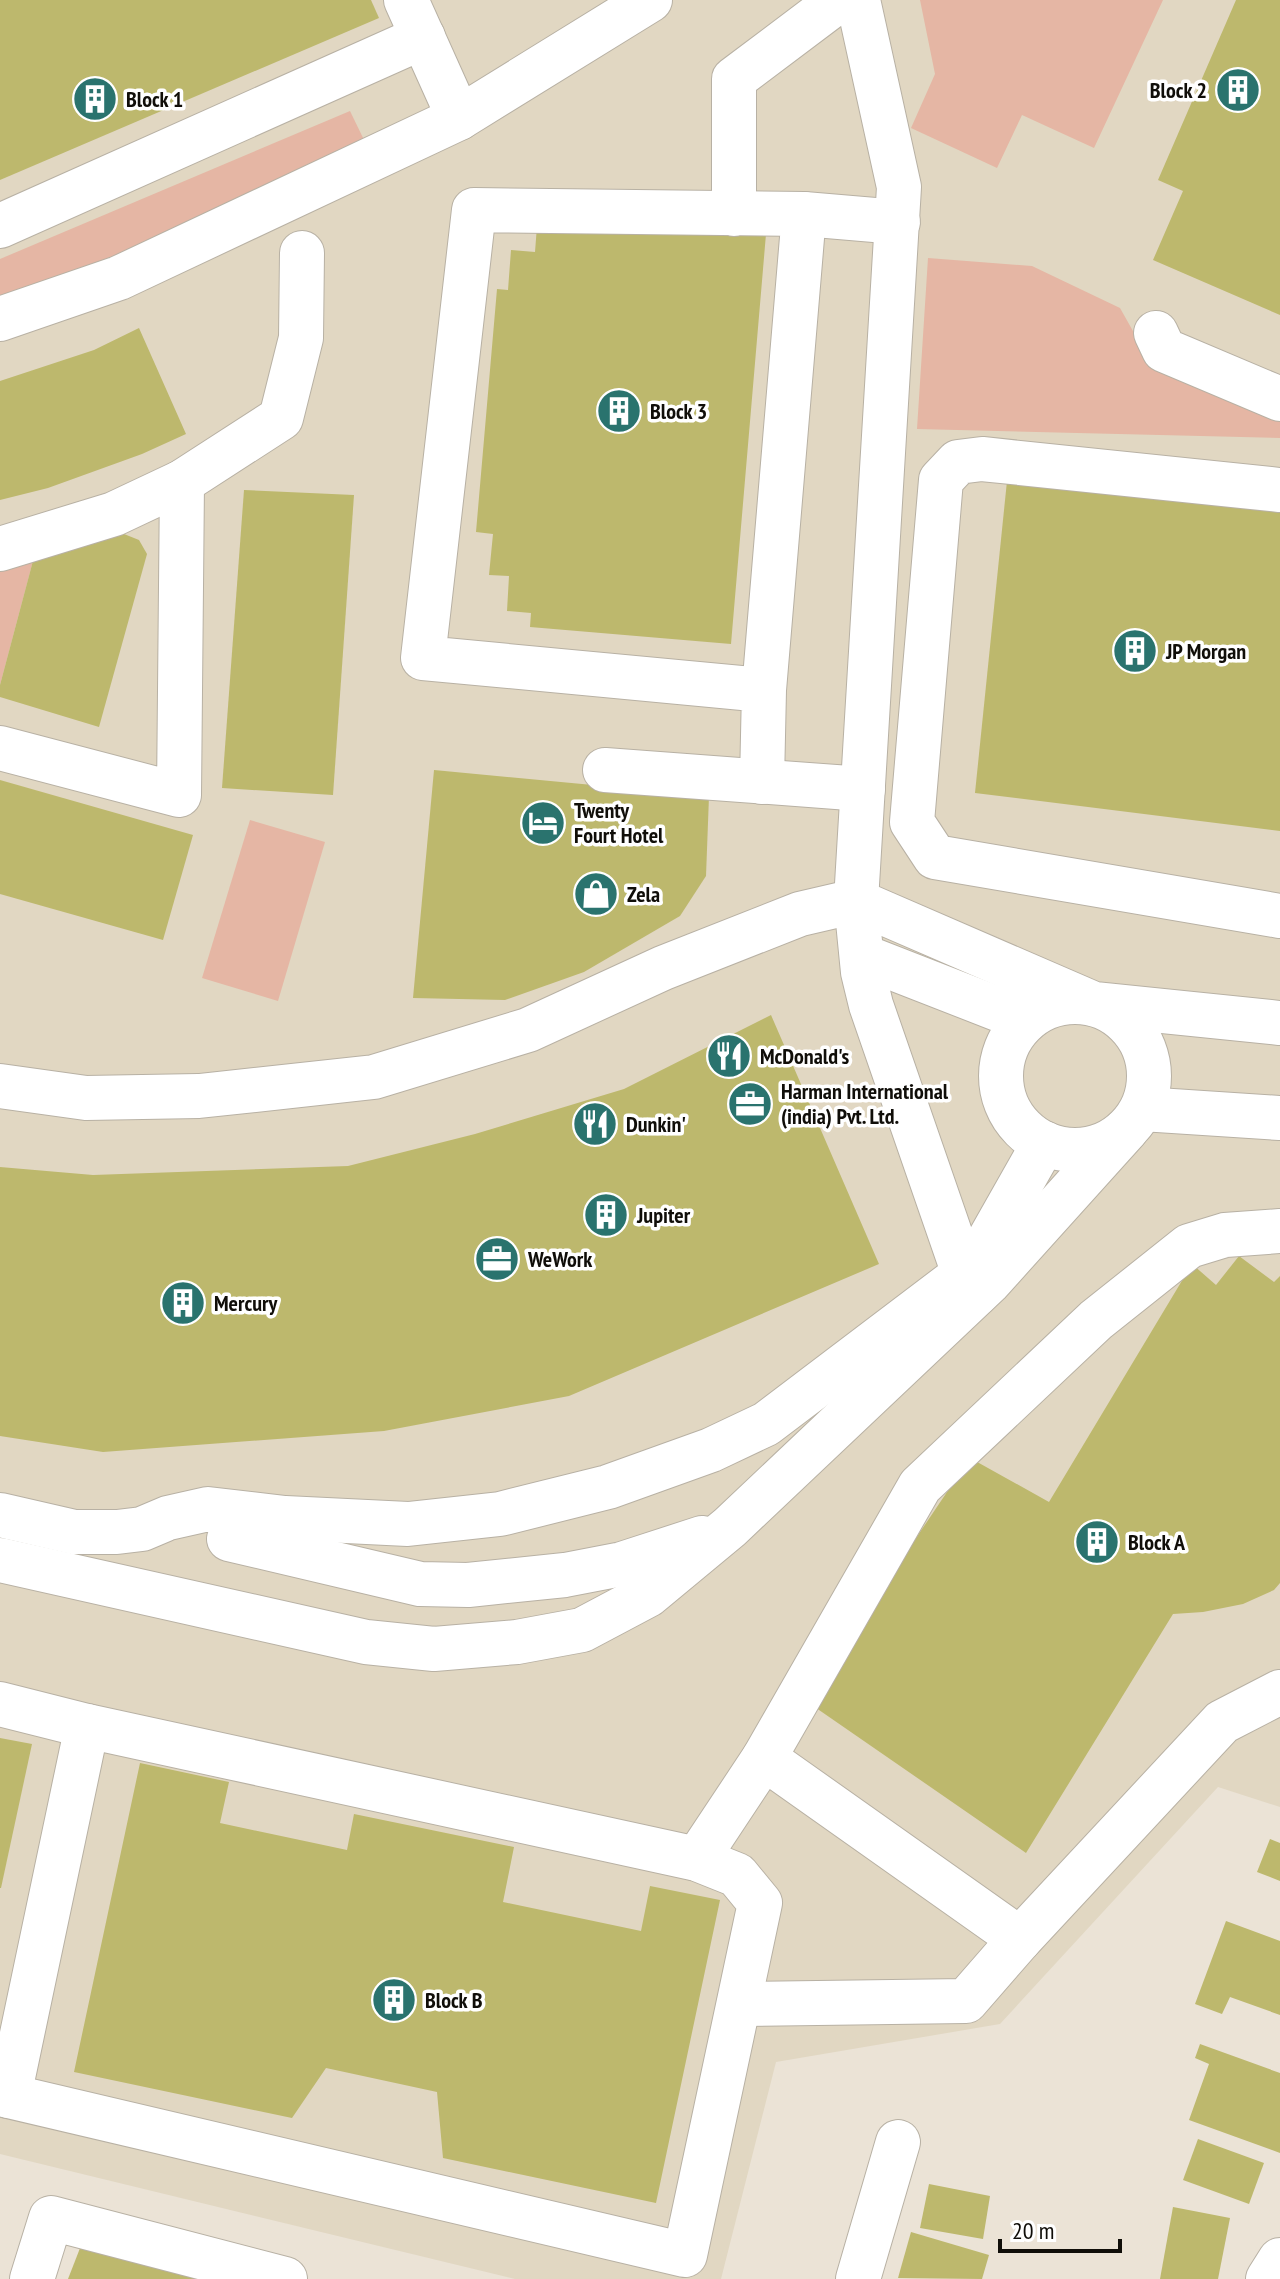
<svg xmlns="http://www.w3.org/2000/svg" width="1280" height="2279" font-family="'PT Sans Narrow',sans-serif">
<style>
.built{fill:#e1d7c2}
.green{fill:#e5b6a4}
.building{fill:#bdb86d}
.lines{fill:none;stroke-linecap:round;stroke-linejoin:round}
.minor-casing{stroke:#b8b1a4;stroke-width:46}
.minor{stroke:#fff;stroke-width:44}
.labels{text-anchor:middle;stroke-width:7;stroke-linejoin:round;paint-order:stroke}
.poi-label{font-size:22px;font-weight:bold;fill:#100e09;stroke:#fff;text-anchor:start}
</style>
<rect width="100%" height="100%" fill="#ebe3d6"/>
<polygon class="built" points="0,0 1280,0 1280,1807 1218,1787 1000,2024 776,2062 721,2279 515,2279 0,2154"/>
<g class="green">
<polygon points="920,0 1163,0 1094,148 1022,115 997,168 911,128 935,74"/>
<polygon points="350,111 366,144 0,308 0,259"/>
<polygon points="928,258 1032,266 1120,308 1151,363 1280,417 1280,438 917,429"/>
<polygon points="34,557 0,685 0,565"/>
<polygon points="250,820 325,842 278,1001 202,978"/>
</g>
<g class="building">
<polygon points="0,0 371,0 379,18 0,180"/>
<polygon points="1236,0 1280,0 1280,315 1153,260 1183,191 1158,180"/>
<polygon points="537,226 766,234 731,644 530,627 531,613 507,611 509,576 489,575 493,534 476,532 497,289 508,290 511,250 535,252"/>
<polygon points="139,328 186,434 142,454 48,488 0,500 0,381 94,350"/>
<polygon points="1007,481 1280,509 1280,831 975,793"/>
<polygon points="244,490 354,495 333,795 222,788"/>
<polygon points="124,534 139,540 147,554 99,727 0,697 0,685 34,557"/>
<polygon points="434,770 709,796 706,876 680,916 584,972 505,1000 413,998"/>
<polygon points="0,780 193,835 163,940 0,894"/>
<polygon points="771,1015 879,1264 569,1396 384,1431 103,1452 0,1436 0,1167 93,1175 348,1166 475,1134 624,1089"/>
<polygon points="1239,1256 1274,1282 1280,1276 1280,1583 1274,1590 1243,1604 1203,1612 1173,1614 1026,1853 806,1701 970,1458 1049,1502 1192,1264 1216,1285"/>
<polygon points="0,1738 32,1744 1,1888 0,1888"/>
<polygon points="140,1763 229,1782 220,1823 347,1850 354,1814 514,1847 503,1902 641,1931 650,1886 720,1900 656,2203 443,2158 437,2092 326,2068 292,2118 74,2072"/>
<polygon points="1270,1839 1280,1843 1280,1881 1257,1872"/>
<polygon points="1226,1921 1280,1941 1280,2015 1230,1997 1222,2014 1195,2004"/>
<polygon points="1200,2044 1280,2073 1280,2153 1189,2120 1209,2064 1195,2058"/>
<polygon points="1198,2139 1264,2163 1249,2204 1183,2180"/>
<polygon points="929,2184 990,2196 983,2239 920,2228"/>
<polygon points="1173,2207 1230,2218 1218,2279 1160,2279"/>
<polygon points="911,2232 989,2255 982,2279 898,2278"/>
<polygon points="82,2243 212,2279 68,2279"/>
</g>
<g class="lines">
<g class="minor-casing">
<g id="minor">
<polyline points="406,0 459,118"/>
<polyline points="858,0 899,187 856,901 863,972 871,1005 964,1274 976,1294"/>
<polyline points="734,214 734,79 839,0"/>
<polyline points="804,214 898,222"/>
<polyline points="0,226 423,37"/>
<polyline points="0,319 119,278 459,118 650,0"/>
<polyline points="1156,333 1164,350 1280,399"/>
<polyline points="1280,490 982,459 958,462 941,480 912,822 935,857 1280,916"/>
<polyline points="0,549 114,514 182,482 281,418 301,338 302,253"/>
<polyline points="0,748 179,795 182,482"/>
<polyline points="605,770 863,789"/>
<polyline points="762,782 764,690 423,658 474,210 804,214 764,690"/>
<polyline points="862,956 1026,1020"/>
<circle cx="1075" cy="1076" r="74"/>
<polyline points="0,1086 86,1098 199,1096 374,1077 528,1030 663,968 800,914 856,901 1094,1004 1280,1023"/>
<polyline points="1142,1109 1280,1118"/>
<polyline points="0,1515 74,1532 117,1532 142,1529 168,1518 208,1509 285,1518 408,1524 500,1514 608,1487 711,1450 766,1424 964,1274 989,1240 1044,1143"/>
<polyline points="229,1539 420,1584 468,1585 565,1575 622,1564 702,1538"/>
<polyline points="0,1560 366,1642 434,1649 517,1642 582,1630 648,1595 730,1527 989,1282 1126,1130"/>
<polyline points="0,1704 87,1726 697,1859 737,1875 760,1903 685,2255 0,2094"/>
<polyline points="764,1758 1020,1939"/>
<polyline points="697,1859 764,1758 920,1486 1096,1320 1189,1246 1225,1235 1280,1231"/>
<polyline points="739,2004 966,2001 1020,1939 1222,1722 1280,1692"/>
<polyline points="9,2096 87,1726"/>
<polyline points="32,2279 51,2218 285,2279"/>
<polyline points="858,2279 898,2142"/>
<polyline points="1268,2279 1280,2260"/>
</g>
</g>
<use href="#minor" class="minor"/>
</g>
<defs>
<g id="building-disc" transform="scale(2.3)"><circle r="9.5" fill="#2a736e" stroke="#fff"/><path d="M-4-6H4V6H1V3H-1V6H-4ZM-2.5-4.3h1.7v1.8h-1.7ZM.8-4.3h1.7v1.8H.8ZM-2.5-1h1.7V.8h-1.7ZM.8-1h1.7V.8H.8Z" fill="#fff"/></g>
<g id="hotel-disc" transform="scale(2.3)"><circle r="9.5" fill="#2a736e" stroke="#fff"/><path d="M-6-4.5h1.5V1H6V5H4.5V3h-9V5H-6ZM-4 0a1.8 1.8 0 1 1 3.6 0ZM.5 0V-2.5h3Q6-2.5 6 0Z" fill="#fff"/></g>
<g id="shop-disc" transform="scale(2.3)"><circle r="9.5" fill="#2a736e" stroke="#fff"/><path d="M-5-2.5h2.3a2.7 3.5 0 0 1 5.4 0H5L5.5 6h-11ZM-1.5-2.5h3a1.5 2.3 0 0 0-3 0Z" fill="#fff"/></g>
<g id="restaurant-disc" transform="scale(2.3)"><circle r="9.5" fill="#2a736e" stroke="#fff"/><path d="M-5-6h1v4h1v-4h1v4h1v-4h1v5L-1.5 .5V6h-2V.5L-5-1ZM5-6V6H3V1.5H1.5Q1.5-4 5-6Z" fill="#fff"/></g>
<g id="office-disc" transform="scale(2.3)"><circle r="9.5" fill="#2a736e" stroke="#fff"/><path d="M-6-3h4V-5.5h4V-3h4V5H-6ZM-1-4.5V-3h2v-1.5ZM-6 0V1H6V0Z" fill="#fff"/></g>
</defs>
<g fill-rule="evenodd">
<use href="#building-disc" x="1238" y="90"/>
<use href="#building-disc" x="95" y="99"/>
<use href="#building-disc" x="619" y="411"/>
<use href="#building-disc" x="1135" y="651"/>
<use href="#hotel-disc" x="543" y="823"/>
<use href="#shop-disc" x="596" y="894"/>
<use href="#restaurant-disc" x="729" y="1056"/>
<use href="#office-disc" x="750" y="1104"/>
<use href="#restaurant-disc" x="595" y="1124"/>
<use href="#building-disc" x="606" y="1215"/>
<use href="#office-disc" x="497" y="1259"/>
<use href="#building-disc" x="183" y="1303"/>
<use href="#building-disc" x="1097" y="1542"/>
<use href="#building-disc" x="394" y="2000"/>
</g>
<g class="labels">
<g class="poi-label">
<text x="1207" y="98" text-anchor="end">Block 2</text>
<text x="126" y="107">Block 1</text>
<text x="650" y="419">Block 3</text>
<text x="1166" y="659">JP Morgan</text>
<text x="574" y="818">Twenty<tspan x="574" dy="25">Fourt Hotel</tspan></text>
<text x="627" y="902">Zela</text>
<text x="760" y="1064">McDonald's</text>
<text x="781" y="1099">Harman International<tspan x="781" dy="25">(india) Pvt. Ltd.</tspan></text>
<text x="626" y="1132">Dunkin'</text>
<text x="637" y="1223">Jupiter</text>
<text x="528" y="1267">WeWork</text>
<text x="214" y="1311">Mercury</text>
<text x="1128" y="1550">Block A</text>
<text x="425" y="2008">Block B</text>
</g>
</g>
<path d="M1000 2239v12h120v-12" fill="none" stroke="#100e09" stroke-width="4"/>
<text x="1012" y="2239" font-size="24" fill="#100e09" stroke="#ffffff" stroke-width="6" paint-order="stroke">20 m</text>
</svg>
